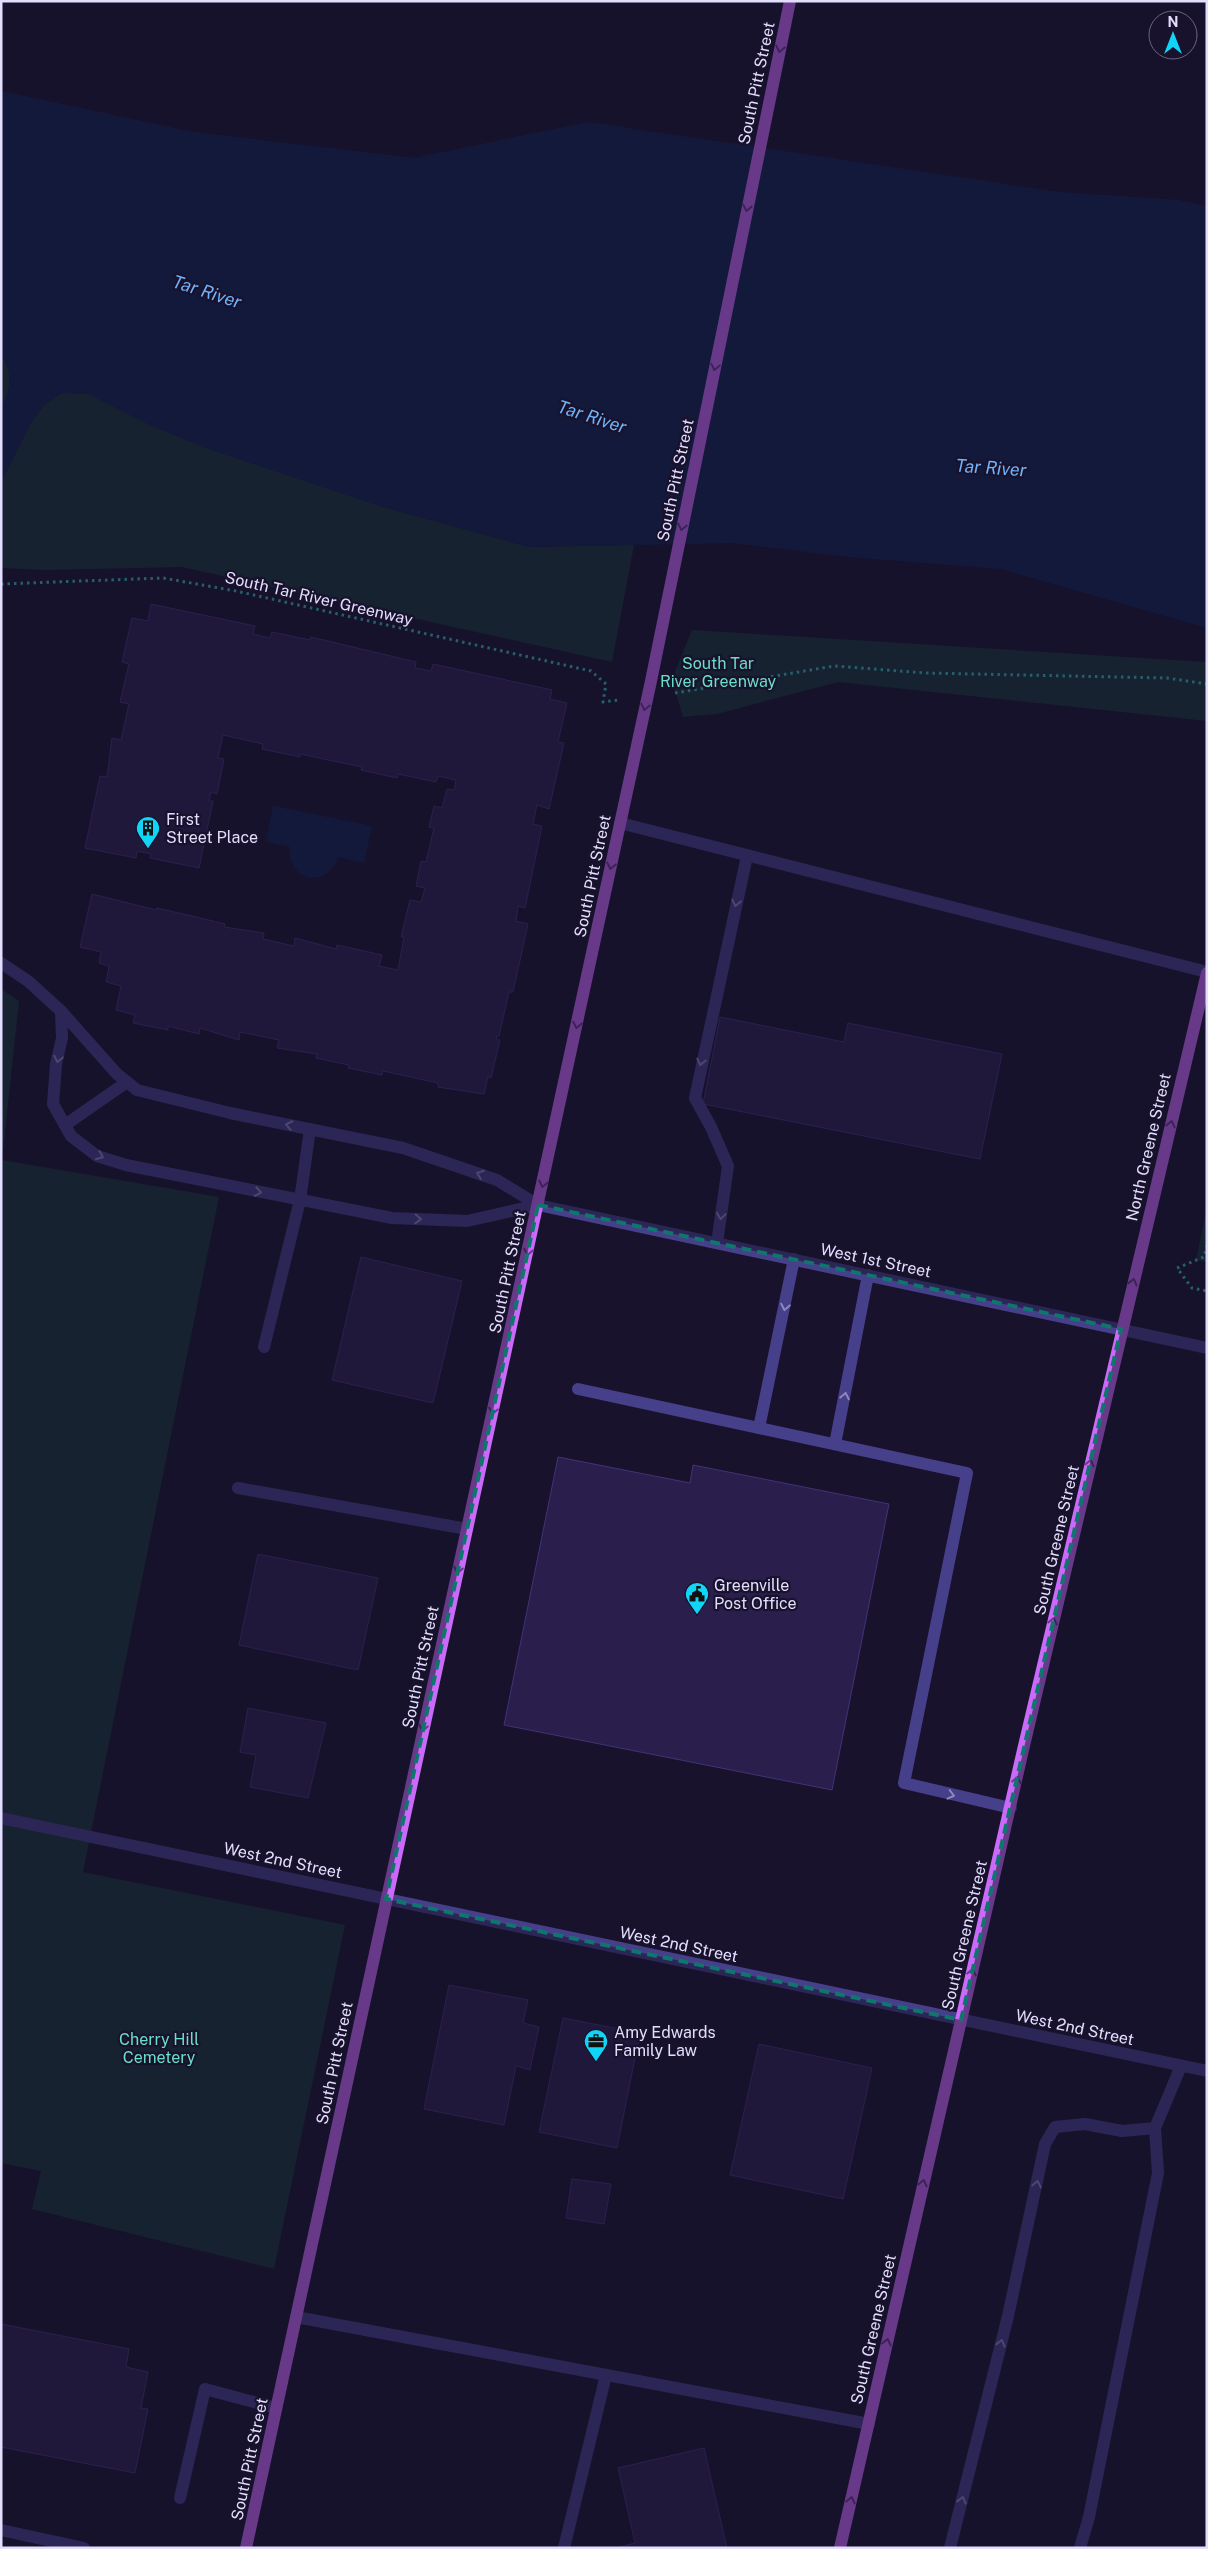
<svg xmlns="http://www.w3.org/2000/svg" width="1208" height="2549" font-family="'Public Sans',sans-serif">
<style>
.green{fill:#163536}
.water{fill:#0f234e}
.building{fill:#2a1f4c;stroke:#433277}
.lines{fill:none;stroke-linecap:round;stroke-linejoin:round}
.path{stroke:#35bbba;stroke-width:3;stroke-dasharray:2.5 4;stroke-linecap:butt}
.service{stroke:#463f89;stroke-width:12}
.minor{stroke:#463f89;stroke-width:12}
.tertiary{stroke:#463f89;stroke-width:12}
.primary{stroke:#cb69fa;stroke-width:12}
.oneway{stroke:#693989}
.oneway2{stroke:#8d87be}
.marked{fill:none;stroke:#0f766e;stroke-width:4;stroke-dasharray:10 6;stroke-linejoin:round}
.labels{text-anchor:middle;stroke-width:4.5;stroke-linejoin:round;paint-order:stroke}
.street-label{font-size:16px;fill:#e3defe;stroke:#18122c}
.park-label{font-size:16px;fill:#6adec7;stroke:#18122c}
.poi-label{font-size:16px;fill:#e3defe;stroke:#18122c;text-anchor:start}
.water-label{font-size:18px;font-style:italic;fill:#70b3fa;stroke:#18122c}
</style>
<rect width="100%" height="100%" fill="#18122c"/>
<g class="green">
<path d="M1,354C13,374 12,387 1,408Z"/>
<polygon points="62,393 89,394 146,423 203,447 383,507 529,547 634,545 612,662 182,567 44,570 1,568 1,482 30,424 44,405"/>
<polygon points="692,630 1207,662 1207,721 838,682 717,714 683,717 672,679"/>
<polygon points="1,989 19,1001 2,1160 219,1197 83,1872 345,1925 274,2269 32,2209 41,2171 1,2163"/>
<polygon points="1207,1208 1207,1262 1196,1260"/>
</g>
<g class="water">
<path d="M1,91L193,132L414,158L588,122L1059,192L1178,200L1207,206V628L1001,569L849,557L734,543L529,547L383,507L203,447L146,423L89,394L62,393L44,405L30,424L1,482V408C12,387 13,374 1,354Z"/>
<path d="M273,806L372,826L364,863L338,857C327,890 287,881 290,847L266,842Z"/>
</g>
<g class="building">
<polygon points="151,604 255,626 253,634 270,638 272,632 310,640 311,637 416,662 415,668 431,671 433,664 552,690 550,699 567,703 558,742 564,743 549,809 537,805 533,824 542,826 525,908 518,906 516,921 528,924 513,992 509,992 499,1036 497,1036 496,1040 500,1040 491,1078 488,1077 484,1094 438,1087 438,1083 383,1071 382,1075 348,1068 349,1065 316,1058 317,1054 277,1048 279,1040 240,1032 239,1040 200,1028 199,1034 168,1026 168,1030 133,1023 135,1015 116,1010 121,986 106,982 109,966 99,963 101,952 80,947 92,894 156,910 157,908 192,916 225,924 224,927 264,933 263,939 294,946 295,938 336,949 337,945 382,955 379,966 398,970 404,937 401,937 410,900 421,902 425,888 416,886 421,861 426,862 434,828 429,827 434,806 442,808 447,789 454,790 456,780 438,776 436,782 398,774 397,778 361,770 362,767 300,754 300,757 262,749 263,744 223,735 218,758 224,759 217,794 211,792 209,801 213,801 199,868 150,858 151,854 137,851 136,858 85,848 100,776 107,777 112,738 121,740 129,704 120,702 129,664 122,662 132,618 148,621"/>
<polygon points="720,1017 844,1042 848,1023 1002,1054 980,1159 703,1104"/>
<polygon points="361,1257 462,1281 433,1403 332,1380"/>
<polygon points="558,1457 690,1483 693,1465 889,1504 832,1790 504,1725"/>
<polygon points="258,1554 378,1578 358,1670 239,1645"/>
<polygon points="248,1708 326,1723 308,1798 250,1787 256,1755 240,1752"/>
<polygon points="449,1985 528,2000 523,2023 539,2027 530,2070 516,2066 504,2125 424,2109"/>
<polygon points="563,2018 640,2033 617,2148 539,2132"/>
<polygon points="759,2044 872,2068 843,2199 730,2175"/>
<polygon points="572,2179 611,2184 604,2224 566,2218"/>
<polygon points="1,2324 129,2349 126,2367 148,2372 141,2408 148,2409 135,2473 1,2447"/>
<polygon points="704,2448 727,2548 616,2548 635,2543 618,2468"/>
</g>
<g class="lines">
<g class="path">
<polyline points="1,584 163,578 236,591 591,671 606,684 603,702 619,700"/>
<polyline points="675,693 834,666 925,673 1167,678 1207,684"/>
<polyline points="1207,1245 1204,1257 1177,1268 1192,1288 1207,1291"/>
</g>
<g class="service">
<polyline points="620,823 1207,972"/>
<polyline points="1,963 28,981 61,1011"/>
<polyline points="717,1243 728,1166 711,1127 695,1098 747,856"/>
<polyline points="264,1347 300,1200"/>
<polyline points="578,1389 967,1473 904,1783 1011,1808"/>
<polyline points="759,1428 794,1259"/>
<polyline points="835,1444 868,1275"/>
<polyline points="238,1488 467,1529"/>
<polyline points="1,1818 144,1848"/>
<polyline points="296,2317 869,2424"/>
<polyline points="180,2498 205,2389 276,2408"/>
<polyline points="564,2548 606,2375"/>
<polyline points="950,2548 1008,2316 1045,2144 1055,2127 1085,2124 1122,2131 1155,2128 1181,2066"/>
<polyline points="1080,2548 1089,2517 1158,2173 1155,2128"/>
</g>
<g class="minor">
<polyline points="61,1011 62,1038 56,1064 53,1104 71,1136 97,1156 126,1165 392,1218 467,1221 538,1205"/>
<polyline points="61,1011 117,1074 137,1090 230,1113 403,1148 497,1180 538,1205"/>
<polyline points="65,1125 127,1082"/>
<polyline points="300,1200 310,1129"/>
<polyline points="144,1848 1207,2071"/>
</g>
<g class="tertiary">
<polyline points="538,1205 1207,1348"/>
<polyline points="1,2530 84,2548"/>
</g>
<g class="primary">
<polyline points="246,2548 651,681 790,1"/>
<polyline points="840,2548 1023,1750 1207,973"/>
</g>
</g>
<defs><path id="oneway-chevron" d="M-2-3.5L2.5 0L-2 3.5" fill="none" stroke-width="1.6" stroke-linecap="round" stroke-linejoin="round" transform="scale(1.25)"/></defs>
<g class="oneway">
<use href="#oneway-chevron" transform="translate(780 49) rotate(102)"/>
<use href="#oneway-chevron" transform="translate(747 208) rotate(102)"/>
<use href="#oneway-chevron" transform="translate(715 367) rotate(102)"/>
<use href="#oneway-chevron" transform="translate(682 527) rotate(102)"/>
<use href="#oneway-chevron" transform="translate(645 707) rotate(102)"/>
<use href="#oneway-chevron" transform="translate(611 866) rotate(102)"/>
<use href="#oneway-chevron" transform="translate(577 1025) rotate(102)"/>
<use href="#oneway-chevron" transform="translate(1171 1124) rotate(-77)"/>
<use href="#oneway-chevron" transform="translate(543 1184) rotate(102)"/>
<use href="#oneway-chevron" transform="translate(528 1252) rotate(102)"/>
<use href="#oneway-chevron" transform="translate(1133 1282) rotate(-76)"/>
<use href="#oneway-chevron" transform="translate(493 1411) rotate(102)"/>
<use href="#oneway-chevron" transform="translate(1090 1463) rotate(-77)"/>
<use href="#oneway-chevron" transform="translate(458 1570) rotate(102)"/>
<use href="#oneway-chevron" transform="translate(1053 1621) rotate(-77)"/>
<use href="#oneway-chevron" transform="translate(423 1728) rotate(102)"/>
<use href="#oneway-chevron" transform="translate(1017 1780) rotate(-78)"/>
<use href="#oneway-chevron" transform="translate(972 1972) rotate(-77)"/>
<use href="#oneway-chevron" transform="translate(923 2183) rotate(-77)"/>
<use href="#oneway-chevron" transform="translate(887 2342) rotate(-77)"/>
<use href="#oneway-chevron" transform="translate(851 2500) rotate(-77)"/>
</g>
<g class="oneway2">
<use href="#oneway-chevron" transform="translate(736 903) rotate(102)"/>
<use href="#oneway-chevron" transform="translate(58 1059) rotate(101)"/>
<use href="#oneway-chevron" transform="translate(701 1062) rotate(102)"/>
<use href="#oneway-chevron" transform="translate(289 1125) rotate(-168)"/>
<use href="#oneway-chevron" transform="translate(100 1156) rotate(24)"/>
<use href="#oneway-chevron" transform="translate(480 1174) rotate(-160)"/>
<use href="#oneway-chevron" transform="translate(258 1192) rotate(11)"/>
<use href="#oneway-chevron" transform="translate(721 1216) rotate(98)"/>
<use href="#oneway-chevron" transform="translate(418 1219) rotate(3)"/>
<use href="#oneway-chevron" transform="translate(785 1307) rotate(101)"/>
<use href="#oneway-chevron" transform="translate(845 1396) rotate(-79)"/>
<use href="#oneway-chevron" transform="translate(951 1795) rotate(14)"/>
<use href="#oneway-chevron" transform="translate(1037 2184) rotate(-78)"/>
<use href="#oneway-chevron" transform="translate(1001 2343) rotate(-76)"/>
<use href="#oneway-chevron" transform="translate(962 2500) rotate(-76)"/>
</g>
<path d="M0 0H1208V2549H0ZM538,1205L1121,1329L961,2020L386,1899Z" fill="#18122c" fill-opacity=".55" fill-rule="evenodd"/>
<path class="marked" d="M538,1205L1121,1329L961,2020L386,1899Z"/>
<defs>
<g id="building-pin" transform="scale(1.25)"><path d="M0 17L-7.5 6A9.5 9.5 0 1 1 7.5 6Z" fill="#11d5f7" stroke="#18122c"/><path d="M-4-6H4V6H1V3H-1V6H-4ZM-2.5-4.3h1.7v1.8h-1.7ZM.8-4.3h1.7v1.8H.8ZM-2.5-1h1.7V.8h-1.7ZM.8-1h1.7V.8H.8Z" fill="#111"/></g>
<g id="civic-pin" transform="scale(1.25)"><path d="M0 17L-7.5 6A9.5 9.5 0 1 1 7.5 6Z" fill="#11d5f7" stroke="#18122c"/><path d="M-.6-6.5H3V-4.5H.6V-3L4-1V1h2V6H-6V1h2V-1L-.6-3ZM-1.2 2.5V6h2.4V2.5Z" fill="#111"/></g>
<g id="office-pin" transform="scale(1.25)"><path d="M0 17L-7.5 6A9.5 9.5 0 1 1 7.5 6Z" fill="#11d5f7" stroke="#18122c"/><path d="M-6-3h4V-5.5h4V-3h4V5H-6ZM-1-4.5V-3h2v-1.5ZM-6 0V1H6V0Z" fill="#111"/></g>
</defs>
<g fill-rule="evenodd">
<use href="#building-pin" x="148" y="828"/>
<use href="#civic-pin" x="697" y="1594"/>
<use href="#office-pin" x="596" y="2041"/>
</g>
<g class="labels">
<g class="street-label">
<text transform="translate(756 83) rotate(-78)" y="6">South Pitt Street</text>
<text transform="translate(675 480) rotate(-78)" y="6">South Pitt Street</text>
<text transform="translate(319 598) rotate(13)" y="6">South Tar River Greenway</text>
<text transform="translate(592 876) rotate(-78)" y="6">South Pitt Street</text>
<text transform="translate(1148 1147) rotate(-77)" y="6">North Greene Street</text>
<text transform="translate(876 1260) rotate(12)" y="6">West 1st Street</text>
<text transform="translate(507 1272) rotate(-78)" y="6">South Pitt Street</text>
<text transform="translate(1056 1540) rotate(-77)" y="6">South Greene Street</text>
<text transform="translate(420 1667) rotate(-78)" y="6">South Pitt Street</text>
<text transform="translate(283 1860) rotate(12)" y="6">West 2nd Street</text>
<text transform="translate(964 1935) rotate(-77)" y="6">South Greene Street</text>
<text transform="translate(679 1944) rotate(12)" y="6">West 2nd Street</text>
<text transform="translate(1075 2027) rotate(12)" y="6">West 2nd Street</text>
<text transform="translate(334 2063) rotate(-78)" y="6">South Pitt Street</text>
<text transform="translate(873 2329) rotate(-77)" y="6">South Greene Street</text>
<text transform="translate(249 2459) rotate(-78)" y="6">South Pitt Street</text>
</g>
<g class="park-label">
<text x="718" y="669">South Tar<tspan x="718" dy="18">River Greenway</tspan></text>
<text x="159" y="2045">Cherry Hill<tspan x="159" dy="18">Cemetery</tspan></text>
</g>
<g class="poi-label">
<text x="166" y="825">First<tspan x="166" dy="18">Street Place</tspan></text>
<text x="714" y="1591">Greenville<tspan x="714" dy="18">Post Office</tspan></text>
<text x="614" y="2038">Amy Edwards<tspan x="614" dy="18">Family Law</tspan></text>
</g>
<g class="water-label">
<text transform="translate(207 292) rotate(18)" y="6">Tar River</text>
<text transform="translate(592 417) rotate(18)" y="6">Tar River</text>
<text transform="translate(991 468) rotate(4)" y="6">Tar River</text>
</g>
</g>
<rect width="1208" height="2549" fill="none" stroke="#e3defe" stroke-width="5"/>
<g transform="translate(1173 35)"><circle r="24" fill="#18122c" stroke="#696480"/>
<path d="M0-4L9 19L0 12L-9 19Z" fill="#11d5f7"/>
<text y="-8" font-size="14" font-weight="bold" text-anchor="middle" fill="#e3defe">N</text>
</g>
</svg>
